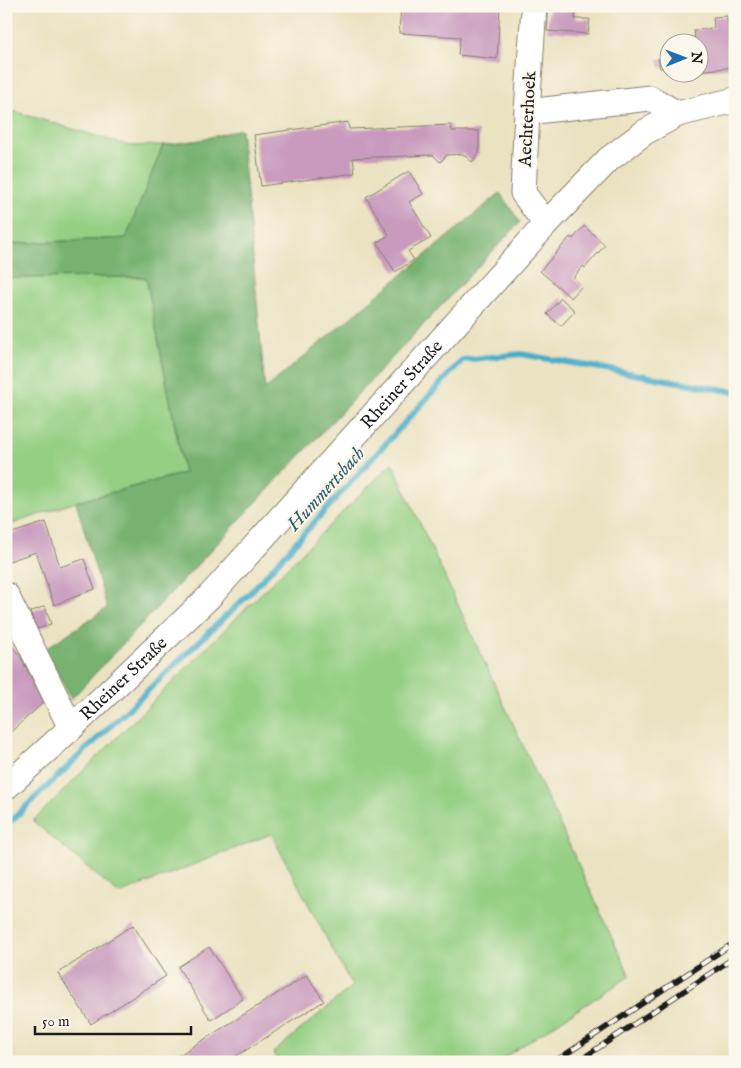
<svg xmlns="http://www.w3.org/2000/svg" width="741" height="1068" font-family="'IM FELL English',serif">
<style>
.green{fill:#94cf83;stroke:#587650}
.forest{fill:#77b271;stroke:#4a6746}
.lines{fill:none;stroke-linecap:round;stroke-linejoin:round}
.stream{stroke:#49adc9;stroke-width:6}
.building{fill:#c89abe}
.minor-casing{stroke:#847f6e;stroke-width:27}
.minor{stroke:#fff;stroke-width:25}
.rail-casing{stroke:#1c1c1c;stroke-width:5.5}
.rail{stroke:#fbf7ec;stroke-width:4;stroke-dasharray:11;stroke-linecap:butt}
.labels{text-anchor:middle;stroke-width:4;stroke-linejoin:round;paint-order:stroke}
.street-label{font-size:18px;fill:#1c1c1c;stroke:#fbf7ec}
.water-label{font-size:19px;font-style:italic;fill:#305d6a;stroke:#fbf7ec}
</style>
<rect width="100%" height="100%" fill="#fbf7ec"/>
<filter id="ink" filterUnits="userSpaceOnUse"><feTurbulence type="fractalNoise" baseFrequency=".02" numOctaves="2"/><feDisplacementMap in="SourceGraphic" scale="10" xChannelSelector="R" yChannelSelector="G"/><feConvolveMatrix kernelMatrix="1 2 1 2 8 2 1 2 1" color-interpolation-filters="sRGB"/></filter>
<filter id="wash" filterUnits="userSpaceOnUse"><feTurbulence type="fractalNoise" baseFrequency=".0096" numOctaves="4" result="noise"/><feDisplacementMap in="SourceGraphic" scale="20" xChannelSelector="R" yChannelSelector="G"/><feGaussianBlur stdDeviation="1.12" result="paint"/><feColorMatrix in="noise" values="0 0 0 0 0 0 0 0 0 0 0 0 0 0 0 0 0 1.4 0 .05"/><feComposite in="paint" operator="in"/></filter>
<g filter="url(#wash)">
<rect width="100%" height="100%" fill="#ebe2c1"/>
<g class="green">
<polygon points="6,109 130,146 163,145 127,238 6,244"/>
<polygon points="146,277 184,473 76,502 6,526 6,278"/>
<polygon points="392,463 630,976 497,1062 278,1062 273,1053 352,986 271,834 119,894 33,821"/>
</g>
<polygon class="forest" points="241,129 265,389 500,193 520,222 71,699 45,649 107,608 76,502 184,473 146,277 6,278 6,244 126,238 163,145 200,140"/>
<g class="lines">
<polyline class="stream" points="6,822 11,821 248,595 462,360 521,354 735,392"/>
</g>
<g id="blocks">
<g class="building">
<polygon points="401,6 500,6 497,59 458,55 460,37 399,33"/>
<polygon points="549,6 576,6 575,19 590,19 588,34 547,31"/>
<polygon points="727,16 731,49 735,49 735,67 698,71 698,42 695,42 694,30 714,28 713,17"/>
<polygon points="668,58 668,67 660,68 658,59"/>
<polygon points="684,72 698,72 698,75 685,76"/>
<polygon points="348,122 349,129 451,125 452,131 479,131 479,153 472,162 463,154 447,155 440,162 433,155 353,158 355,173 261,186 254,135"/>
<polygon points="409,171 423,194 409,202 431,238 408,251 414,260 395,272 377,242 389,235 366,197"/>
<polygon points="584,226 605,245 585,268 583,266 573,278 582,286 571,298 540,271 570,237 573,239"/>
<polygon points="561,298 575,311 561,326 547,314"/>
<polygon points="46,522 60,567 84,559 95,589 54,605 36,552 6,562 6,535"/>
<polygon points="45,606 51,624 37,629 30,612"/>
<polygon points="6,640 19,654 44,702 6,736"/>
<polygon points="133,925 166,976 91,1024 58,973"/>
<polygon points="209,947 243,999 211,1020 178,967"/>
<polygon points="307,975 324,1001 235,1057 238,1062 168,1062"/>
</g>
</g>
</g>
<g filter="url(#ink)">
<use href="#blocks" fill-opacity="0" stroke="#847f6e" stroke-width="1"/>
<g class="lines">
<g class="minor-casing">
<g id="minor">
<polyline points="534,6 527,112 523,193 546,224"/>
<polyline points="527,112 650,98 678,114"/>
<polyline points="6,595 71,728"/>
<path id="s1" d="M6,787L71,728L209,597L546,224L609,159L645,132L678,114L735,100"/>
</g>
</g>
<use href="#minor" class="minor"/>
<g class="rail-casing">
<g id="rail">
<polyline points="554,1062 735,942"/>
<polyline points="577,1062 735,957"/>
</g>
</g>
<use href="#rail" class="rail"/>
</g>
</g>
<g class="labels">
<g class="street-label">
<text transform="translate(527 119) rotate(-87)" y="6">Aechterhoek</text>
<text dy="6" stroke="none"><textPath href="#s1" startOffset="565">Rheiner Straße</textPath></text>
<text dy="6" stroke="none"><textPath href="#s1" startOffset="160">Rheiner Straße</textPath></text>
</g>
<g class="water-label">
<text transform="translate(325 488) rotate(-48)" y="7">Hummertsbach</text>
</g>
</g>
<rect width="741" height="1068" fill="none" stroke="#fbf7ec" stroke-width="25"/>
<g transform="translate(684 58) rotate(89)"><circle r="24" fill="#fbf7ec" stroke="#a29f99"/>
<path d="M0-4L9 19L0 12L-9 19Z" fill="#1f6fb2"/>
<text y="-8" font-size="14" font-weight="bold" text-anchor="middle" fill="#1c1c1c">N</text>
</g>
<path d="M35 1026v8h156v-8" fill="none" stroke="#1c1c1c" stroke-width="2.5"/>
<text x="42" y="1026" font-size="15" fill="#1c1c1c" stroke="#fbf7ec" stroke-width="4" paint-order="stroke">50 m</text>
</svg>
